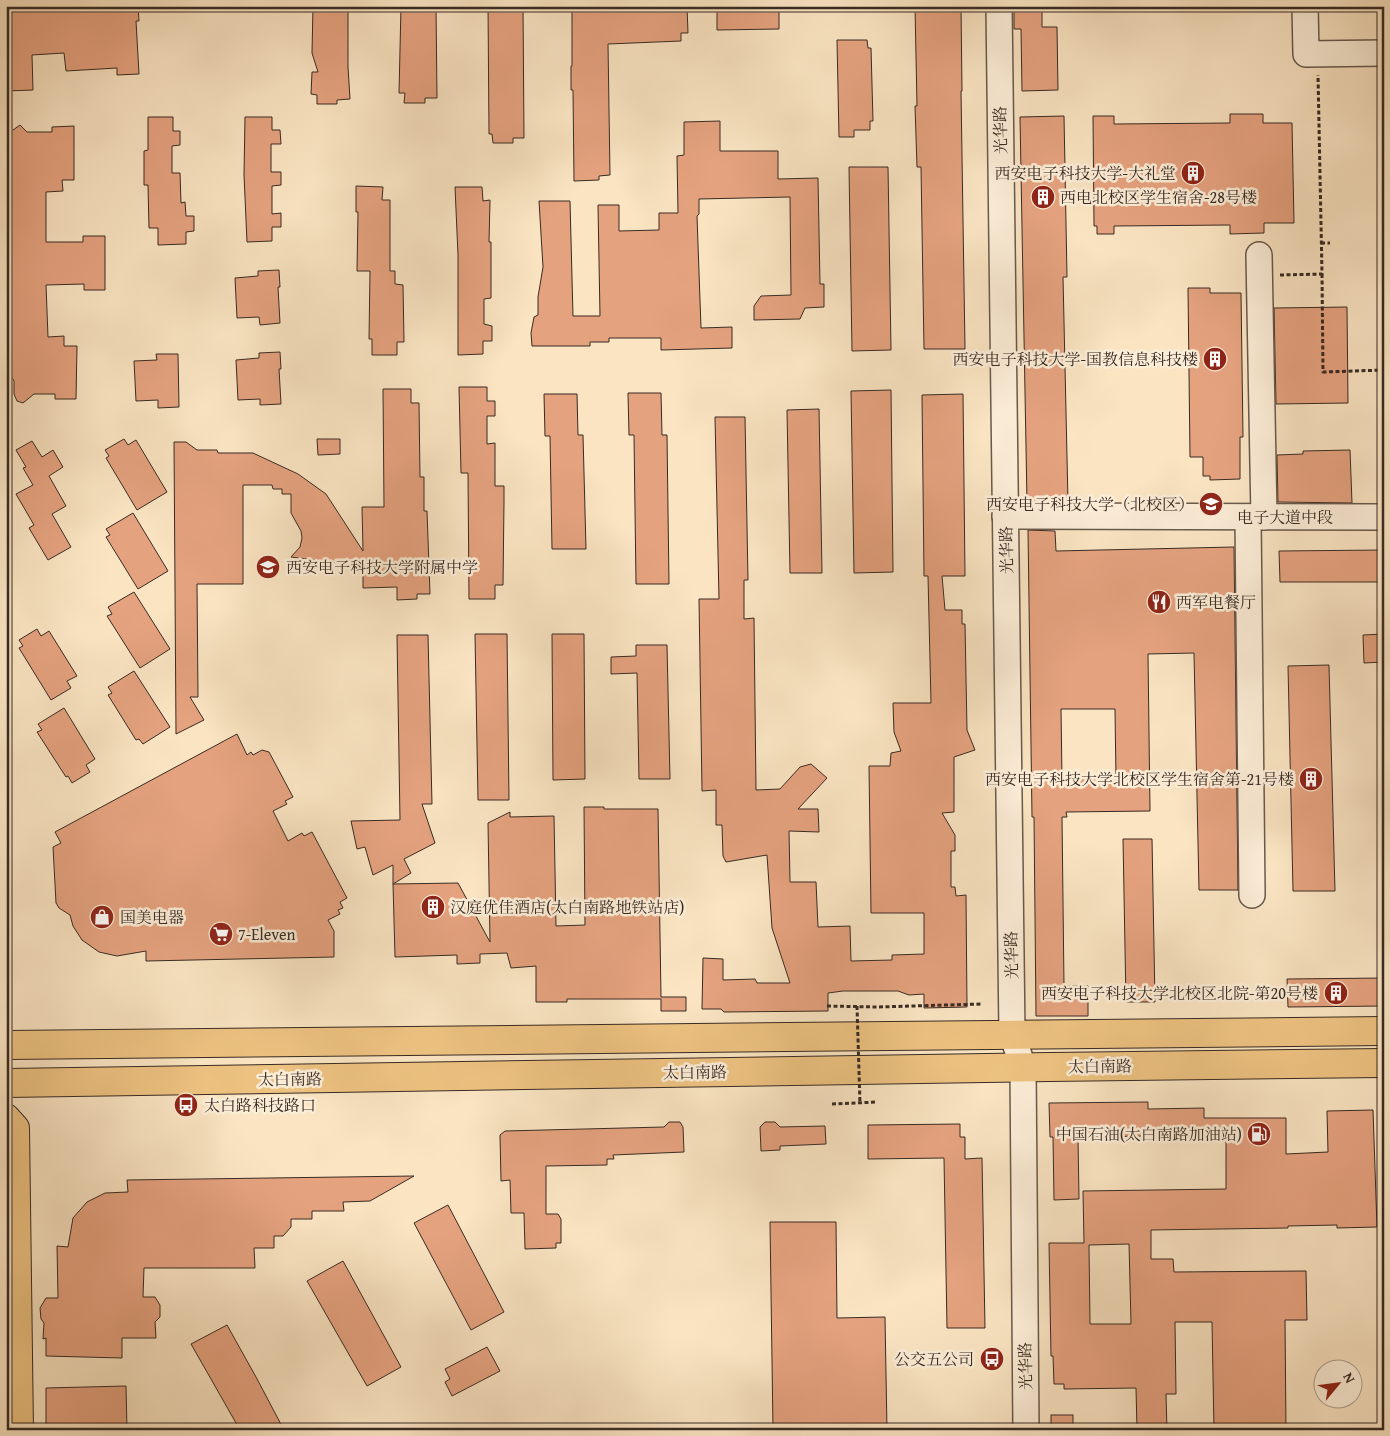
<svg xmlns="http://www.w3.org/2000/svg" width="1390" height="1436" font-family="'Gentium Book Plus','Noto Serif SC',serif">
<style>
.building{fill:#e5a27f;stroke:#382b24;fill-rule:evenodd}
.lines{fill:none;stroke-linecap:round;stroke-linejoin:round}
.minor-casing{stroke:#68594c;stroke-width:28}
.major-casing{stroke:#382b24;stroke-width:30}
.path{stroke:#382b24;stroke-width:3;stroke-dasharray:4 2.5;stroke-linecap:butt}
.minor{stroke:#fcedd7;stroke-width:25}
.major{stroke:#edc281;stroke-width:28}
.path-bridge{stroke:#382b24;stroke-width:3;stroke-dasharray:4 2.5;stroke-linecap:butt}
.labels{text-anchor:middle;stroke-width:5;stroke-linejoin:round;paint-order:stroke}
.street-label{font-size:16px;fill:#382b24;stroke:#fcedd7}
.poi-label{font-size:16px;fill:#382b24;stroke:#fcedd7;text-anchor:end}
</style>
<rect width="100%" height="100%" fill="#fae4c2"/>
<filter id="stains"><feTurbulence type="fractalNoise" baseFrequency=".004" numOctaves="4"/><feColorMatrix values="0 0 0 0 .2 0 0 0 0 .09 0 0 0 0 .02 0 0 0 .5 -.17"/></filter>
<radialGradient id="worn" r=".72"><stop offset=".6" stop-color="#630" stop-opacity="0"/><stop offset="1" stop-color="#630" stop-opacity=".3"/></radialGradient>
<g class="building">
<polygon points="6,6 138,6 139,21 136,21 139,74 117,75 117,68 66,71 64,53 32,55 33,90 6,91"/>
<polygon points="313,6 348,6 348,67 350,99 337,100 337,104 317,104 317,95 311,94 312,72 318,72 312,53"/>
<polygon points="401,6 436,6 437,98 425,98 425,103 404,103 405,93 399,93"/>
<polygon points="488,6 523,6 524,138 513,138 513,143 493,143 492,134 489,134"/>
<polygon points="572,6 687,6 688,33 681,33 681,41 608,44 610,175 599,176 599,180 574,181 573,90 571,90 571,66 572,66"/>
<polygon points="915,6 961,6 962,91 961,91 965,349 924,349 921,167 917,167 915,106 917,106"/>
<polygon points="1014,6 1042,6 1042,27 1057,27 1058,90 1022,91 1021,29 1014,29"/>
<polygon points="779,9 779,29 717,30 717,10"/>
<polygon points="837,40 867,40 868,48 871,48 873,121 870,121 870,130 854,130 854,137 839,137"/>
<polygon points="1230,114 1263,114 1263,123 1292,123 1294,223 1264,223 1264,233 1230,234 1230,225 1114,226 1114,234 1097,234 1097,226 1094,226 1093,116 1114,116 1114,124 1230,123"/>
<polygon points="1064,116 1067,277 1063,277 1068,502 1027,502 1020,117"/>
<polygon points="148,117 173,117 173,131 180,131 180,145 172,146 172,173 180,173 181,203 185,202 186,216 194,216 194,231 186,232 186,244 158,245 158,228 149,228 148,185 144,185 144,151 148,150"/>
<polygon points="245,117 272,117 272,130 280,130 281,144 271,144 271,172 281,172 281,185 272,186 272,214 281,213 281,227 272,227 272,241 247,242 244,175"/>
<polygon points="720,121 720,151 778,151 778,179 818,178 820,284 824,284 824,307 805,308 800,319 754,320 754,306 761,296 791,295 790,197 699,199 699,214 697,216 701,328 732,327 732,348 661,350 661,338 609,338 609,342 590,342 590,346 532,346 531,333 534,317 538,315 538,297 543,267 539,201 570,201 573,316 600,316 598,205 619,205 619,231 659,230 659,213 678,213 677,156 684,155 684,122"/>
<polygon points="20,125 27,132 52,132 52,127 74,126 74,180 62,180 63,191 46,192 46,242 83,242 83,236 105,236 105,290 84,290 84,284 46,285 48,337 64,336 64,346 77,346 76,399 55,399 55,394 34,394 23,403 17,401 14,394 14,381 10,374 6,135"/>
<polygon points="849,167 888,167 891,350 852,351"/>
<polygon points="356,186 383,187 382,200 390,200 390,271 395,271 395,284 403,285 404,342 397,342 397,355 372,355 372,339 369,339 370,271 357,271 358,212 356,212"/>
<polygon points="455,187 482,187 483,201 490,200 489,242 491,242 491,298 484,299 484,324 492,326 492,341 483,341 483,354 458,355 458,255"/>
<polygon points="279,270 280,287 278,287 280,323 260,325 259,317 237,318 235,278 258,276 258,271"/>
<polygon points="1188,288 1210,288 1210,293 1241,293 1243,437 1240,437 1240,479 1210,480 1210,476 1203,476 1203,457 1190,457"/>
<polygon points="1347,307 1348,403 1276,404 1274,308"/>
<polygon points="280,352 281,369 279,369 281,404 260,405 260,399 238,400 236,360 259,358 259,353"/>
<polygon points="156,354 178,354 179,407 158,408 158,400 136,401 134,361 157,360"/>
<polygon points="459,387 487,387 487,401 495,401 495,416 487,416 487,444 495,443 495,486 504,486 504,502 503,585 495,585 495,599 469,599 468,473 461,473"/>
<polygon points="383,389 411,389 411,403 419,403 420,477 424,477 424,511 427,511 430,594 417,594 417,599 397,600 397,587 363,588 363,566 291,557 300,547 302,538 301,531 291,513 291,494 282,494 282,489 273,489 272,485 243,485 243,584 197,584 198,697 190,697 204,720 176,734 174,442 186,442 197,450 217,450 218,453 253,453 298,474 326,494 363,551 362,507 384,507"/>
<polygon points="891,390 893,572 854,573 851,391"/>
<polygon points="628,393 661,393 662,435 667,435 669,584 636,584 634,435 629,435"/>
<polygon points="544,394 577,394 578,435 583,435 586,549 552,549 550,436 545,436"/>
<polygon points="963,394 965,576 942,576 945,610 962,610 962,624 965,624 967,730 975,750 954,757 954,812 942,813 955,835 955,851 951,851 951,887 955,887 956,896 966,895 967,1007 924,1008 924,994 909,995 898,991 843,991 828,993 828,1011 724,1012 721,1009 702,1009 703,958 723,959 723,980 755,979 757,983 790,983 772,928 767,855 726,862 723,856 722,825 716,825 716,790 702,791 699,599 719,599 715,417 745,417 748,580 744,580 744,619 754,618 756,790 780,789 800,767 811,764 827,778 798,809 818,809 819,832 789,831 790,882 816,882 818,927 850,926 851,961 892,960 892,955 924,954 924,913 871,913 869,766 890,766 891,753 901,751 894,732 893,703 931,703 928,576 924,576 922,395"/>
<polygon points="819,409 822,573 790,573 787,410"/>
<polygon points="124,439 128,445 136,440 167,492 137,510 106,458 109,456 105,450"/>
<polygon points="317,439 340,439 340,454 318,455"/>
<polygon points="32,441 42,457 53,450 63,467 49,476 66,506 52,514 71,547 48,560 29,528 34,525 16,494 33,485 23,468 26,467 16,450"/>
<polygon points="1350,450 1352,503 1278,502 1277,455 1303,454 1303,451"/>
<polygon points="133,513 168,571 138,589 106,537 110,535 106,529"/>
<path d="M1028,530L1055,531L1056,551L1234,547L1238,890H1199L1194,653L1148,654L1150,811L1066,812L1067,817H1062L1064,986H1088V1016H1036L1034,817H1032ZM1061,709H1115L1116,778L1062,779Z"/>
<polygon points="1384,550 1384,582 1280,582 1279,551"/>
<polygon points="134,592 170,649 140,668 107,616 112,614 108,607"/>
<polygon points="37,629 41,636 49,631 77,676 67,681 71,688 51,700 19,648 23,646 19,640"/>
<polygon points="475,634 507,634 509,800 478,800"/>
<polygon points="552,634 584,634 585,779 553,780"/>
<polygon points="1384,634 1384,662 1364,663 1363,635"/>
<polygon points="397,635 428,635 432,804 422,804 435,843 404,859 411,873 393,884 393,865 373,875 365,847 357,849 351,821 400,820"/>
<polygon points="636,645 667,645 670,779 639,779 637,673 611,674 611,657 636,656"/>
<polygon points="1329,665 1335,891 1293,891 1288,666"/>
<polygon points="134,671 170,727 143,744 139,739 136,740 108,695 112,693 108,687"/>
<polygon points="64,708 95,759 86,765 90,772 72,783 68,776 66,777 37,732 42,730 38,724"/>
<polygon points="237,734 247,755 251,752 253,755 262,750 269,752 293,797 285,801 287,804 273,811 288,841 302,833 304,836 312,832 347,898 340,902 343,908 338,910 340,914 328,920 334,931 334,957 146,961 146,951 117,956 99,952 82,940 73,926 70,915 59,908 56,903 53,847 61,843 55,832"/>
<polygon points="584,807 604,807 604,809 658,809 661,997 686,997 686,1011 661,1011 661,999 567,999 567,1002 536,1002 536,966 511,968 507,953 480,954 480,963 457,964 457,955 395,957 393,884 458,883 490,942 488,823 510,812 510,817 554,816 556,926 585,925"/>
<polygon points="1123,839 1152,839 1155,1002 1126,1002"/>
<polygon points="1384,978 1384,1006 1288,1007 1287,979"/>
<path d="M1148,1102V1109L1204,1108V1118H1286V1154L1328,1152L1327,1111L1373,1110L1377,1227L1337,1228V1225L1288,1226V1228L1151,1230V1259H1173L1174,1272L1306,1271L1307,1320H1285L1286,1430H1214L1212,1322H1175L1176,1394H1166L1167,1430H1137L1136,1388L1064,1389V1384H1054L1053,1356H1051L1049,1243H1084L1083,1191L1226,1189V1132L1194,1133V1127L1148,1128V1136L1078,1137L1079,1199L1054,1200L1053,1137H1050L1049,1103ZM1129,1244L1131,1324H1090L1089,1245Z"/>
<polygon points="669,1122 680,1122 683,1127 684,1152 613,1155 614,1159 607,1159 607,1165 546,1166 546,1214 558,1214 561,1219 561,1243 556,1243 556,1248 525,1249 524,1213 511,1213 510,1180 501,1181 500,1135 505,1131 664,1127"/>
<polygon points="765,1122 775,1122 780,1127 825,1126 826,1144 780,1146 780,1150 761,1151 760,1127"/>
<polygon points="960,1124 960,1137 965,1137 965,1159 982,1158 985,1328 947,1328 944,1158 868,1159 868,1125"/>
<polygon points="414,1176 370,1201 343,1202 344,1211 312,1211 312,1219 291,1219 291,1227 283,1236 274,1236 274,1248 254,1248 255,1268 144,1268 143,1297 155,1297 160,1305 160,1317 155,1322 156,1338 122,1338 122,1358 46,1356 46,1338 43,1339 44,1323 41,1319 40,1308 46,1298 58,1298 57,1246 68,1247 73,1218 87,1202 105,1193 128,1192 127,1180"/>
<polygon points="448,1205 504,1312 471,1330 414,1223"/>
<polygon points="770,1222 836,1222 837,1318 885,1317 887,1430 773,1430"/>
<polygon points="343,1261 401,1367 367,1386 307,1281"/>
<polygon points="227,1325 256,1377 284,1430 240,1430 191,1344"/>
<polygon points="487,1347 500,1371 452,1396 445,1382 450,1379 445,1369"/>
<polygon points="126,1386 127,1430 46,1430 46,1388"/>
<rect x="1051" y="1415" width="22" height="15"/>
</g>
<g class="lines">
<g class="minor-casing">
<g id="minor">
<polyline points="999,6 1012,1034 1023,1067 1026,1430"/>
<polyline points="1305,6 1306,54 1384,53"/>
<polyline points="1259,255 1264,517"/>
<polyline points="1005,516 1384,517"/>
<polyline points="1248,517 1252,895"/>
</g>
</g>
<g class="major-casing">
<g id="major">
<polyline points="6,1045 1384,1031"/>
<polyline points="6,1083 1050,1067 1384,1063"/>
<polyline points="6,1118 15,1128 19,1430"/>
</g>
</g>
<g class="path">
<polyline points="1321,243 1330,243"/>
<polyline points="1322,274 1323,372 1384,370"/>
<polyline points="1280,275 1322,274 1318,75"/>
<polyline points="827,1006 877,1007 982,1004"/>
<polyline points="832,1104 877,1102"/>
</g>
<use href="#minor" class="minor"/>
<use href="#major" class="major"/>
<polyline class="path-bridge" points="857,1006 860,1104"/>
</g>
<defs>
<g id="building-disc" transform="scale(1.25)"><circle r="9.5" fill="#8f2418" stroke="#fcedd7"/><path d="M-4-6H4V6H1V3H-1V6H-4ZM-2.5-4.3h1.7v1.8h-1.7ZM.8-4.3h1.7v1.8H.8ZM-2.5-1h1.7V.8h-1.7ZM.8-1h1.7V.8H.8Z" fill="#fff"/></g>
<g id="university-disc" transform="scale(1.25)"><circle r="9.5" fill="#8f2418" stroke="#fcedd7"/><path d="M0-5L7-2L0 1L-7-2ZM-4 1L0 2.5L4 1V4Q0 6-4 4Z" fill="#fff"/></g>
<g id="school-disc" transform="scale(1.25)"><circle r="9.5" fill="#8f2418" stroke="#fcedd7"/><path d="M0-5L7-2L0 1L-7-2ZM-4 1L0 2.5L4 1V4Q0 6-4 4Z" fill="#fff"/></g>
<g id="restaurant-disc" transform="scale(1.25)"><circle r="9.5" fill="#8f2418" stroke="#fcedd7"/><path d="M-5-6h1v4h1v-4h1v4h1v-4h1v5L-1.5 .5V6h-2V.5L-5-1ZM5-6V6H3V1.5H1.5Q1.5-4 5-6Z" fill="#fff"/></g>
<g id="shop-disc" transform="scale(1.25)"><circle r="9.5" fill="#8f2418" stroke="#fcedd7"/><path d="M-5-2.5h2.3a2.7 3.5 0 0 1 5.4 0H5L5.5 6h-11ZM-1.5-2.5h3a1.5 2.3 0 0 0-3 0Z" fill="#fff"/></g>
<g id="supermarket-disc" transform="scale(1.25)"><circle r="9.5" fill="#8f2418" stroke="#fcedd7"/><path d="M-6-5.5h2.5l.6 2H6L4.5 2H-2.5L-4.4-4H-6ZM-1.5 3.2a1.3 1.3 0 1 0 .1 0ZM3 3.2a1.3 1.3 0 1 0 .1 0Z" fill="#fff"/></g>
<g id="bus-disc" transform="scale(1.25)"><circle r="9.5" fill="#8f2418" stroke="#fcedd7"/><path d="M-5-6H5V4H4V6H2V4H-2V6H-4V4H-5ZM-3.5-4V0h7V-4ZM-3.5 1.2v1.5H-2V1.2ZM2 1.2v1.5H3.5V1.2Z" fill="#fff"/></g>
<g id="fuel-disc" transform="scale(1.25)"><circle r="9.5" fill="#8f2418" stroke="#fcedd7"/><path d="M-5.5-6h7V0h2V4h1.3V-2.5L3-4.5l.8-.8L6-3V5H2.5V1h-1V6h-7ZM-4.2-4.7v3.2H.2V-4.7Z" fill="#fff"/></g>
</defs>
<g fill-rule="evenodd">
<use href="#building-disc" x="1193" y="173"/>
<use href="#building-disc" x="1043" y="197"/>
<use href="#building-disc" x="1215" y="359"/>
<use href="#university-disc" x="1211" y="504"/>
<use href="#school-disc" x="268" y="567"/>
<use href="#restaurant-disc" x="1159" y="602"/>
<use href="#building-disc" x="1311" y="779"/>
<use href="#building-disc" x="433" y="907"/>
<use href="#shop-disc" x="102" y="917"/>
<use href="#supermarket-disc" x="221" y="934"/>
<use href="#building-disc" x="1336" y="993"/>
<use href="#bus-disc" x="186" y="1105"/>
<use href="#fuel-disc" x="1259" y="1134"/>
<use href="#bus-disc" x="992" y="1359"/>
</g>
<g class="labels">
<g class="street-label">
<text transform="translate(1000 130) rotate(-91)" y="6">光华路</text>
<text x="1285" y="523">电子大道中段</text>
<text transform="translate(1006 550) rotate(-91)" y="6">光华路</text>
<text transform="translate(1011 955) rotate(-91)" y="6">光华路</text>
<text transform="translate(1100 1066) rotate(-1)" y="6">太白南路</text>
<text transform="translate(695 1072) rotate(-1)" y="6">太白南路</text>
<text transform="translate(290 1079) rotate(-1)" y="6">太白南路</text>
<text transform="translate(1025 1366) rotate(-91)" y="6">光华路</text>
</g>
<g class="poi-label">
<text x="1176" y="179">西安电子科技大学-大礼堂</text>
<text x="1060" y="203" text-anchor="start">西电北校区学生宿舍-28号楼</text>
<text x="1198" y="365">西安电子科技大学-国教信息科技楼</text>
<text x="1194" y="510">西安电子科技大学（北校区）</text>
<text x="286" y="573" text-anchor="start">西安电子科技大学附属中学</text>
<text x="1176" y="608" text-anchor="start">西军电餐厅</text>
<text x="1294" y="785">西安电子科技大学北校区学生宿舍第-21号楼</text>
<text x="450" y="913" text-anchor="start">汉庭优佳酒店(太白南路地铁站店)</text>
<text x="120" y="923" text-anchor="start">国美电器</text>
<text x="238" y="940" text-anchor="start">7-Eleven</text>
<text x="1318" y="999">西安电子科技大学北校区北院-第20号楼</text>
<text x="204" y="1111" text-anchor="start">太白路科技路口</text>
<text x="1242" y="1140">中国石油(太白南路加油站)</text>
<text x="974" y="1365">公交五公司</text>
</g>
</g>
<rect width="1390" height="1436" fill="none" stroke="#fae4c2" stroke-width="25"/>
<rect x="8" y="8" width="1375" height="1421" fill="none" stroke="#382b24" stroke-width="2.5"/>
<rect x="12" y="12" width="1365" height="1411" fill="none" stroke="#382b24"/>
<g transform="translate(1338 1384) rotate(61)"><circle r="24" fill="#fcedd7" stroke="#ae9f8f"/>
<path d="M0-4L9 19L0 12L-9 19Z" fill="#8f2418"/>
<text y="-8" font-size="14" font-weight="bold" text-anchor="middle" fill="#382b24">N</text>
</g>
<rect width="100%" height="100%" filter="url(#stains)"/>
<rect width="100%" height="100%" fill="url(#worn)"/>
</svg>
